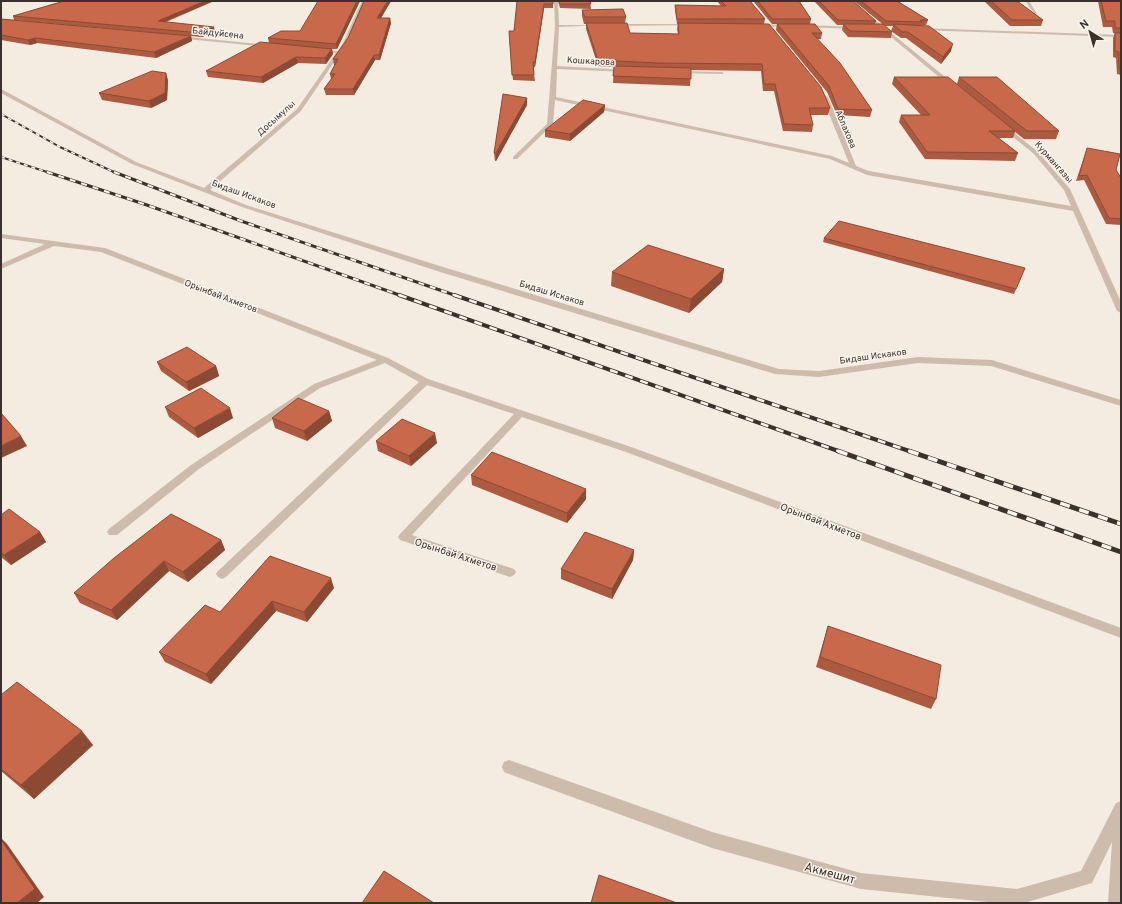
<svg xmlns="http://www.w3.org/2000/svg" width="1122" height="904" font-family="Overpass,sans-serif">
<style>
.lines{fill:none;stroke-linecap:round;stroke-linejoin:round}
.minor{fill:#cdbbac;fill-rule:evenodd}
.rail-far3-casing{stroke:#3b302b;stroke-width:2}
.rail-far2-casing{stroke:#3b302b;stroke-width:3}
.rail-far1-casing{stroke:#3b302b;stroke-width:4}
.rail-casing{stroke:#3b302b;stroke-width:5}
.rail-far3{stroke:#fbf5ee;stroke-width:1.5;stroke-dasharray:4;stroke-linecap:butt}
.rail-far2{stroke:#fbf5ee;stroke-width:2;stroke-dasharray:6;stroke-linecap:butt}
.rail-far1{stroke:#fbf5ee;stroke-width:2.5;stroke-dasharray:8;stroke-linecap:butt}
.rail{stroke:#fbf5ee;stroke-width:3.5;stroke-dasharray:10;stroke-linecap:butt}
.wall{fill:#ac5a40}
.shaded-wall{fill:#8c4a34}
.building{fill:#c8694b;stroke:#8c4a34}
.labels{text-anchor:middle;stroke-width:3;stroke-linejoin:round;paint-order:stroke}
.far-street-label{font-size:9px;fill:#3b302b;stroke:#fbf5ee}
.street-label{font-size:10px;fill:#3b302b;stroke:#fbf5ee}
.near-street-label{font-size:12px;fill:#3b302b;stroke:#fbf5ee}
</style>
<rect width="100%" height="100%" fill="#f4ebe1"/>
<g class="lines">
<g class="minor">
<polygon points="362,1 366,1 347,43 301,111 210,190 246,205 443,267 779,369 819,371 918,357 992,360 1121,400 1121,406 991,366 918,363 819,377 775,374 437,271 242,207 132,164 1,93 1,89 3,90 136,162 204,188 297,109 336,53 318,51 320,50 338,51 343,43"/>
<polygon points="554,1 558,1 559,25 601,25 559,27 557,66 627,70 629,71 627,72 557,69 556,97 832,156 849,163 822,97 825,95 828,97 856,166 869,171 1071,206 1064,190 1034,154 1001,127 1006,126 1038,152 1070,189 1121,302 1121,313 1117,311 1073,211 867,175 830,159 555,100 553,124 517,159 513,159 513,157 547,124 555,26"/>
<polygon points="848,1 852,1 955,85 955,87 951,87"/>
<polygon points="1025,1 1029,1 1037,14 1035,14"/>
<polygon points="615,24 691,24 693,25 614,26"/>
<polygon points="757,24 789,25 791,26 789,27 756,26"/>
<polygon points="805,25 855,27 857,28 855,29 804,27"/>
<polygon points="920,28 1121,35 1121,37 921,30"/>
<polygon points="178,36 268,45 270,46 268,47 176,38"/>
<polygon points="679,71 722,72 724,73 722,74 677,73"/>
<polygon points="1,234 105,248 388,358 428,379 634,448 1121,628 1121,638 626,452 522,417 412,535 514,569 516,572 514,575 510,577 400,540 398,537 400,534 514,414 427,385 226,577 222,579 218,577 216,574 218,571 419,382 385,363 320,388 199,469 117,535 109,535 107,532 109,529 191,465 314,384 377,360 101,252 54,246 1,269 1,264 45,244 1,238"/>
<polygon points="509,760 712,832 861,873 1017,889 1081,871 1116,803 1121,801 1121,903 1108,903 1112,842 1092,883 1024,903 997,903 861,889 712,848 509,774 504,772 502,767 504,762"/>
</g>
<g class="rail-far3-casing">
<g id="rail-far3">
<polyline points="1,114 60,147 116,173"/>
<polyline points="1,157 50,173"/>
</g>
</g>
<g class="rail-far2-casing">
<g id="rail-far2">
<polyline points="47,172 144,204 402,296"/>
<polyline points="114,172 241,221 457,296"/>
</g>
</g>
<g class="rail-far1-casing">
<g id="rail-far1">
<polyline points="399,295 841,452"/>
<polyline points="454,295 912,452"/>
</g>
</g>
<g class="rail-casing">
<g id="rail">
<polyline points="838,451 1121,552"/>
<polyline points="909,451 1121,524"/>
</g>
</g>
<use href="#rail-far3" class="rail-far3"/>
<use href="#rail-far2" class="rail-far2"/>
<use href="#rail-far1" class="rail-far1"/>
<use href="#rail" class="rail"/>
</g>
<g class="wall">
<polygon points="64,1 214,1 166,22 215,31 202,37 14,20 13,16"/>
<polygon points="360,1 337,49 332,49 333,54 326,64 298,63 263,83 208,77 206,71 269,43 268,38 300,31"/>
<polygon points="364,1 391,1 381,18 391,23 380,60 375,60 354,95 326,95 324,89 331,79 330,74 335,65 334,65 333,59 348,38"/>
<polygon points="517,1 553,1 553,8 544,8 535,67 533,67 535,81 513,80 509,36 514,31"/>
<polygon points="558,1 590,1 591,9 560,8"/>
<polygon points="717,1 750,1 765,19 764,24 830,108 828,115 811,115 813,125 812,132 783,131 774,91 763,91 761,71 691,70 690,86 613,83 614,67 598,66 586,29 586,24 584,24 582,16 582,10 626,17 625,23 630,33 678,34 677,29 678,24 677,24 675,10 675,5 721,6"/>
<polygon points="753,1 799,1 811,19 810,24 822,33 821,39 817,39 872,110 870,117 837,115 827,92 776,30 777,24 800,24 772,24"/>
<polygon points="814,1 853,1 876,21 875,24 892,32 891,38 848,37 842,30 843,25 837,25"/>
<polygon points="854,1 897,1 928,20 926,25 921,25 951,51 941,64 906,38 901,38 891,31 893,26 885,26"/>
<polygon points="984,1 1017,1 1043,20 1041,26 1010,26"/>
<polygon points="1098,1 1121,1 1121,75 1117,74 1116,58 1113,57 1113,38 1115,33 1113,33 1112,27 1103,27"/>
<polygon points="1,19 191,36 192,41 156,58 37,43 30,45 1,40"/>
<polygon points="894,77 957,84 959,77 1059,131 1056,139 1024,139 1015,132 1013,138 999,138 1018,153 1015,161 925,159 899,122 901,115 921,115 892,84"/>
<polygon points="168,80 167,100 151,108 102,100 99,93"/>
<polygon points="527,98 527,105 496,161 495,161 494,153"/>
<polygon points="605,105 604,112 570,141 545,137 545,130"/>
<polygon points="1087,148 1116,170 1121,178 1121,225 1106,224 1084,180 1076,181"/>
<polygon points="824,238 1025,268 1014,294 823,242"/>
<polygon points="724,269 722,282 689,313 611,286 612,272"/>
<polygon points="157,362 216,366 219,376 189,391 161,371"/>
<polygon points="165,407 233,418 198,438 169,417"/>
<polygon points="329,411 332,421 307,441 275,428 272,418"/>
<polygon points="376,441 437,443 411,466 378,451"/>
<polygon points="471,475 586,499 567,523 472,485"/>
<polygon points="1,515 40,532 46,542 11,565 1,557"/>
<polygon points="221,540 225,550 188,582 169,571 117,620 80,603 74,593"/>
<polygon points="634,550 633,560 612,599 561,579 561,569"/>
<polygon points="270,556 334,588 307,622 276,611 211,684 165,662 159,652 220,612"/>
<polygon points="828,626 936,699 931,709 816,667 825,636"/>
<polygon points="1,695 93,745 34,799 1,771"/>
</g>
<g class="shaded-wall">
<polygon points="205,1 214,1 159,24 158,21"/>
<polygon points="357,1 360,1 337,49 336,44"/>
<polygon points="388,1 391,1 378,23 377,18"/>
<polygon points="544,4 544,8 535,67 535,62"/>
<polygon points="390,18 391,23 380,60 379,55"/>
<polygon points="214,27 215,31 202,37 201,33"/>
<polygon points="191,36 192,41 156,58 154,52"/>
<polygon points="35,38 37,43 30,45 28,40"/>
<polygon points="953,44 951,51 941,64 943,57"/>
<polygon points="332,49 333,54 326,64 325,58"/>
<polygon points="374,55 375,60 354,95 353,89"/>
<polygon points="296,57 298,63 263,83 261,77"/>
<polygon points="166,73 168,80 167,100 151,108 149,101"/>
<polygon points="527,98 527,105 496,161 496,153"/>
<polygon points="605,105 604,112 570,141 570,134"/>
<polygon points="724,269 722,282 689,313 691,299"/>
<polygon points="216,366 219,376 189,391 186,382"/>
<polygon points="230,408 233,418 198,438 194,428"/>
<polygon points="329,411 332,421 307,441 304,431"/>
<polygon points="435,433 437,443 411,466 409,456"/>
<polygon points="21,436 27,446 1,458 1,446"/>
<polygon points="586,489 586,499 567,523 567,513"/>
<polygon points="40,532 46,542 11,565 4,555"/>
<polygon points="221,540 225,550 188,582 183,572"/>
<polygon points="634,550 633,560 612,599 612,589"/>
<polygon points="164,561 169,571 117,620 111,610"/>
<polygon points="331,578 334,588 307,622 304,612"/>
<polygon points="272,601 276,611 211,684 206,674"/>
<polygon points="82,731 93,745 34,799 21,785"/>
<polygon points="1,838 7,844 44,897 37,903 17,903"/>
</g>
<g class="building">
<polygon points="64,1 205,1 158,21 214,27 201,33 13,16"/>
<polygon points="318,1 357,1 336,44 268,38 281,31 300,31"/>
<polygon points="364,1 388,1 377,18 390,18 379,55 374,55 353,89 324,89 335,74 330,74 338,59 333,59 348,38"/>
<polygon points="517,1 553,1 553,4 544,4 535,62 533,62 534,75 512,75 509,31 514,31"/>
<polygon points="559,1 590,1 591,4 560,4"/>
<polygon points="721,1 750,1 765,19 677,19 675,5 726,6"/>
<polygon points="758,1 799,1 811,19 772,19"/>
<polygon points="819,1 853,1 876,21 838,20"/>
<polygon points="861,1 897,1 928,20 920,20 922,22 886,21"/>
<polygon points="991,1 1017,1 1043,20 1012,20"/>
<polygon points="1101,1 1121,1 1121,28 1115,28 1115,21 1106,21"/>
<polygon points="623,9 626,17 585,17 582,10"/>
<polygon points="1,19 191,36 154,52 35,38 28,40 1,35"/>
<polygon points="586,23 627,23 630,33 679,34 678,23 769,24 821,87 830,108 809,108 813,125 784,124 775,84 764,84 762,64 657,63 598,60"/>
<polygon points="777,24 815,24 822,33 812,33 840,63 872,110 838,109 829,86"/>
<polygon points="843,24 883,24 892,32 850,31"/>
<polygon points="893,24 929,26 953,44 943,57 908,32 902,32"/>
<polygon points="1115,33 1121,33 1121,68 1119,68 1119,52 1115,51"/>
<polygon points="260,42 332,49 325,58 296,57 261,77 206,71"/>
<polygon points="614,66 691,68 691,79 613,76"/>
<polygon points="152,71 166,73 165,93 149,101 99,93"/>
<polygon points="894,77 948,77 1015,131 989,131 1018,153 927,152 901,115 930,115"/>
<polygon points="959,77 997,77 1059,131 1027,131"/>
<polygon points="503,94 527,98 496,153 494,153"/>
<polygon points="583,100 605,105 570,134 545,130"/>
<polygon points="1087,148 1120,154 1116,170 1121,178 1121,219 1109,218 1087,175 1079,176"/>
<polygon points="839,221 1025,268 1016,289 824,238"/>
<polygon points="648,245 724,269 691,299 612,272"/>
<polygon points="187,347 216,366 186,382 157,362"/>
<polygon points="201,388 230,408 194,428 165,407"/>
<polygon points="298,398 329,411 304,431 272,418"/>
<polygon points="1,413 21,436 1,446"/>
<polygon points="402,419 435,433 409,456 376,441"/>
<polygon points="492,452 586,489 567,513 471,475"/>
<polygon points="9,509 40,532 4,555 1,553 1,515"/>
<polygon points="171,514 221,540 183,572 164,561 111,610 74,593 114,558"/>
<polygon points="585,532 634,550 612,589 561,569"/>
<polygon points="270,556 331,578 304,612 272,601 206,674 159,652 205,605 220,612"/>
<polygon points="828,626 941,665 936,699 820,657"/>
<polygon points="17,682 82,731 21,785 1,769 1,695"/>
<polygon points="1,840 35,889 17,903 1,903"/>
<polygon points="384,871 434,903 362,903"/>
<polygon points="599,875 677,903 591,903"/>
</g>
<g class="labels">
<g class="far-street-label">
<text transform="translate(218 33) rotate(6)" y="3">Байдуйсена</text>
<text transform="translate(591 61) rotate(3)" y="3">Кошкарова</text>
<text transform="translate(276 118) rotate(-42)" y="3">Досымулы</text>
<text transform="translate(846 129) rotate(67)" y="3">Аблахова</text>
<text transform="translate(1054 162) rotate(48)" y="3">Курмангазы</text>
<text transform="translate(244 194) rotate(20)" y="3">Бидаш Искаков</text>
<text transform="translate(552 293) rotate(17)" y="3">Бидаш Искаков</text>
<text transform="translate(221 296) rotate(21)" y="3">Орынбай Ахметов</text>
<text transform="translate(873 356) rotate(-8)" y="3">Бидаш Искаков</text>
</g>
<g class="street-label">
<text transform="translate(821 521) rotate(21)" y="4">Орынбай Ахметов</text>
<text transform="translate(456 554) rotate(18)" y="4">Орынбай Ахметов</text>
</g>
<g class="near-street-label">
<text transform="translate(830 873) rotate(15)" y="4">Акмешит</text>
</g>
</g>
<rect width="1122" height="904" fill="none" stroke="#3b302b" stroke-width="4"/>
<g transform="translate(1090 32) rotate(323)" stroke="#fbf5ee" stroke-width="3" paint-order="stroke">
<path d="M0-3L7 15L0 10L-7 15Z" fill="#3b302b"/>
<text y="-6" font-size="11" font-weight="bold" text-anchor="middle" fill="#3b302b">N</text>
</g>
</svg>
